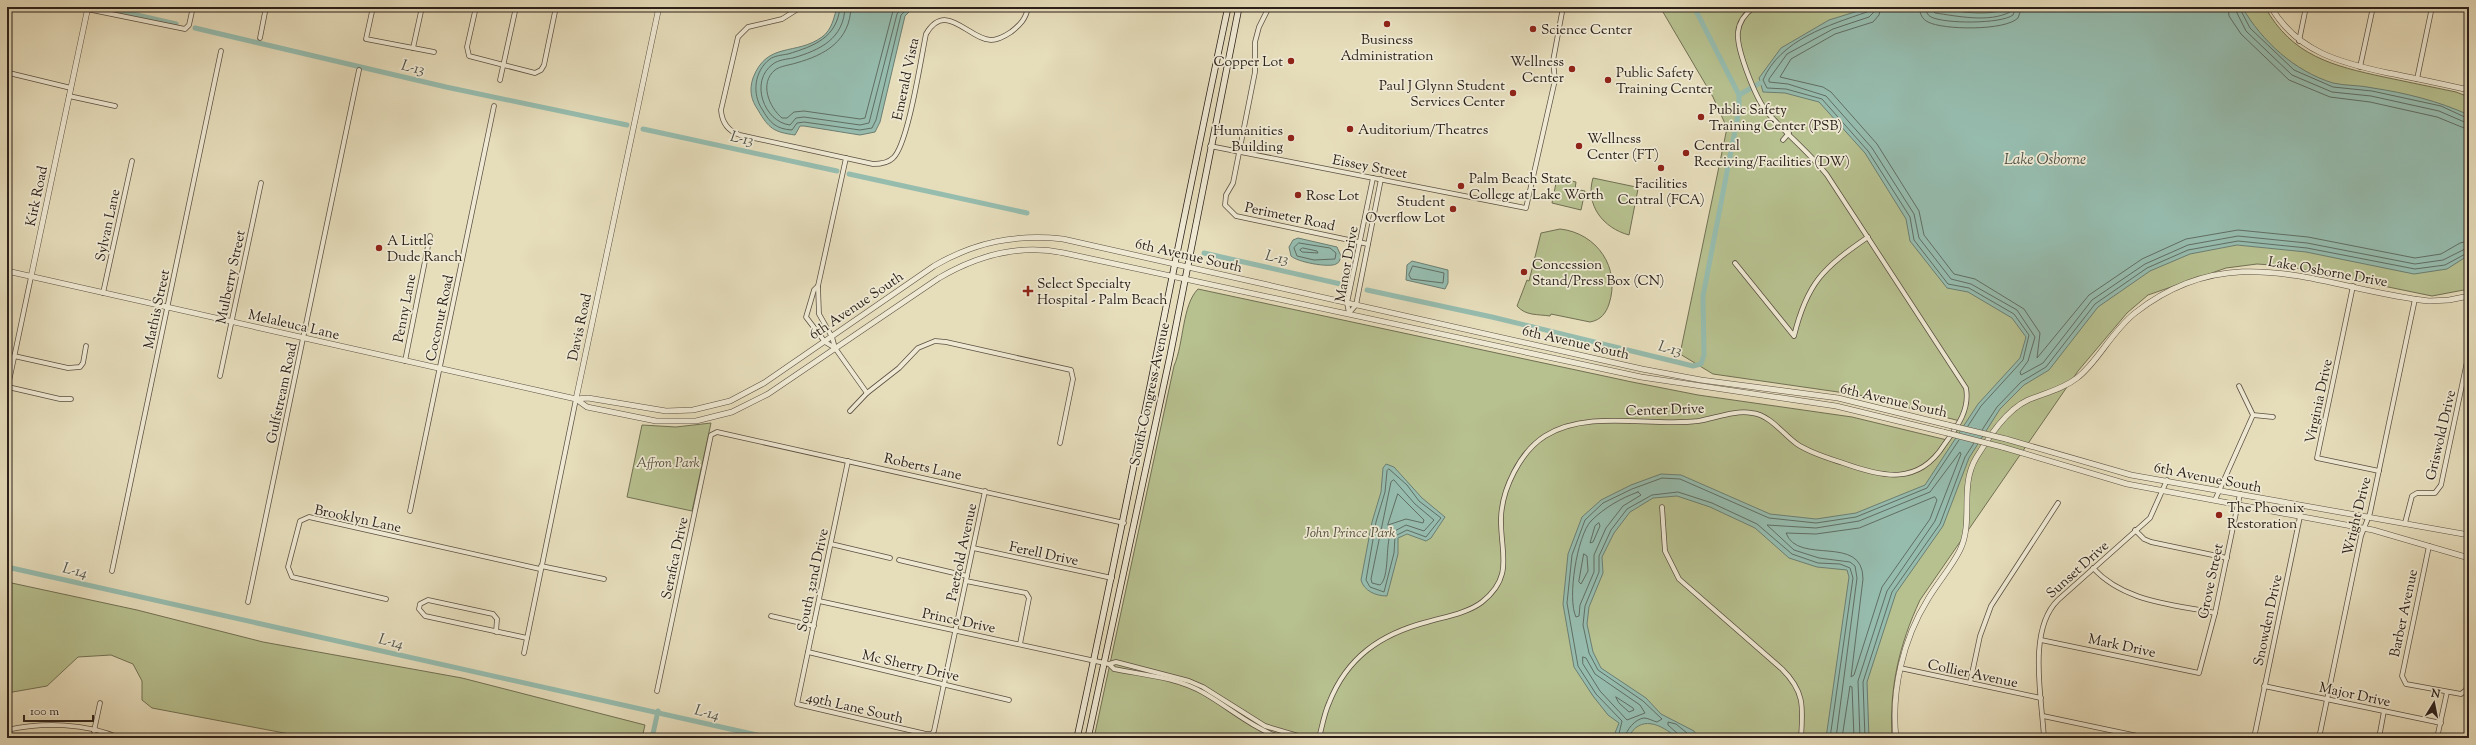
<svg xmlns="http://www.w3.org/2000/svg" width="2476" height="745" font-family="'Sorts Mill Goudy',serif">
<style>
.green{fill:#b7c08f;stroke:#717054}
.water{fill:#96bcae;stroke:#6b7e73}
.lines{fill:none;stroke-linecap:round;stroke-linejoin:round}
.shore{stroke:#606e64;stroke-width:1}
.canal{stroke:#96bcae;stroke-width:5}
.minor-casing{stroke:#5a4f42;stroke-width:5.5}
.tertiary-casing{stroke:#5a4f42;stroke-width:6}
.secondary-casing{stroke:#2b201a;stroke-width:7}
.minor{stroke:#efe9d3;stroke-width:4}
.tertiary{stroke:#efe9d3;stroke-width:5}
.secondary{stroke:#efe9d3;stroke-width:5.5}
.tertiary-bridge-casing{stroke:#5a4f42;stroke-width:6;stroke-linecap:butt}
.tertiary-bridge{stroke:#efe9d3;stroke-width:5}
.poi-dot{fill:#8f2418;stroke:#efe9d3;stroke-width:1.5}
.labels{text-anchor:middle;stroke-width:3.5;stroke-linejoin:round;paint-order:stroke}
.poi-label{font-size:14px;fill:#2b201a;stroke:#efe9d3;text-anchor:start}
.street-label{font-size:14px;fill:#2b201a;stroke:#efe9d3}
.park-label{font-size:14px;font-style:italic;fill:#55503d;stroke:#efe9d3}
.water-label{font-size:15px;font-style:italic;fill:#4b4f46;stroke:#efe9d3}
</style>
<rect width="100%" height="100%" fill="#e6ddbb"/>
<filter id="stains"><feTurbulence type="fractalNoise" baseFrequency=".005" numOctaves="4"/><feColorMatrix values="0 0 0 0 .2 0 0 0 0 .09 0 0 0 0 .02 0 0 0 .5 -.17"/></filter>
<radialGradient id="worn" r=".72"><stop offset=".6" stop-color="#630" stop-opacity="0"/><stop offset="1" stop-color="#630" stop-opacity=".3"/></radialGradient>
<g class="green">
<path d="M1660,7H2265C2292,56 2333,66 2384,77C2408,82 2432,87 2456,92L2469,97V289L2432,296L2286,266L2257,264L2226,268L2148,295L2127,313L2078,371L1920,600C1899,645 1889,689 1892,738H1094L1174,366C1184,343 1182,305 1198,289L1632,382L1698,395L1852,417L1947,440L1960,421L1859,395L1713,374L1680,354L1727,128L1713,97Z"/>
<polygon points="1557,178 1576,182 1575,189 1585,191 1581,210 1552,203"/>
<path d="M1593,178L1636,187L1638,189L1629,235C1603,228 1585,205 1593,178Z"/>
<path d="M1560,229C1597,233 1621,268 1609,304C1606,313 1601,320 1590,322L1551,314L1550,316C1537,314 1526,316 1517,306L1527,280L1529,281L1541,233Z"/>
<polygon points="711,423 692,511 627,497 642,425 676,427"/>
<polygon points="7,582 137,610 263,642 462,678 645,725 642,738 328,738 300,736 152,708 142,700 142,681 133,664 111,655 78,657 47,686 7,693"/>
</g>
<g class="water">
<path d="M837,7H914L905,16L880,122L875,132L860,135L804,126H800L795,135C774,132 769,129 758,110C751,100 749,90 753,78C767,41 796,56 822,37C832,30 834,17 837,7Z"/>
<path d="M1871,7C1890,7 1911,5 1930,7C1956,10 1985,19 2011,7H2242C2262,41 2294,71 2333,83C2346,86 2360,85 2373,88C2406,93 2438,101 2469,115V255L2447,269L2414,274L2306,252L2237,245L2190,254L2150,271L2098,307L2049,370L2024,385L2000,409L1969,458L1943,526L1896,593L1867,682L1869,738H1826L1849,577L1847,570L1817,567L1789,558L1755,528L1710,507L1677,496L1653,498L1630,512L1614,533L1602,557L1603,573L1589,607L1587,624L1593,652L1601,668L1646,698L1661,714L1694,731L1698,738H1677C1661,724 1640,714 1628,738H1613L1619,723L1608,715L1593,696L1574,667L1563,604L1568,554L1582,517L1601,500L1631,485L1661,474L1681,475L1770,514L1816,519L1856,513L1925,485L1978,404L2020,358L2026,337L2012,318L1968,292L1947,288L1910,241L1906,219L1865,153L1819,102L1785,93L1763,92L1759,78L1781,48L1829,20Z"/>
<path d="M1298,238L1337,247L1341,256C1340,260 1339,263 1336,264C1329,268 1297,262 1291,256L1289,247L1293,240Z"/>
<polygon points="1412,261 1448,270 1448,283 1445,289 1406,280 1407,265"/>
<path d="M1386,464L1394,467L1422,498L1445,517L1431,538L1426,541L1407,534L1398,538V554L1387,596C1376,596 1364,591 1361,580L1372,522L1381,492L1383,468Z"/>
</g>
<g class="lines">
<g class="shore">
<path d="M840,7C837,38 814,46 788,54C782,55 774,56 770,59C754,71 752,94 762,109C770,123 776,129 792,130L797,123L804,122L860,130L872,128L876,120L901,15L909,7"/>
<path d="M845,7C844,39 820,50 793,58C787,59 778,60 773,64C749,81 764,122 790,125L796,118L804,117L860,125L869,123L897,14L902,7"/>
<path d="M851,7C850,41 825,55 796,63C790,65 780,66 775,70C759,83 769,107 782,118H787L794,112L804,111L860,119L865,118L894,7"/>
<path d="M1870,7L1867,12C1829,25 1780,40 1763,80L1767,88L1786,89L1822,99L1868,151L1910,217L1914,240L1948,284L1969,288L2014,314L2029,335L2023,360L1981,406L1968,426"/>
<polyline points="1875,7 1873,13 1869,17 1833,29 1787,54 1769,79 1769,82 1788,84 1826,96 1872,148 1914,214 1919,238 1951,279 1971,284 2017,310 2035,337 2028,361 2020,372 2021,375 2043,363 2092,300 2145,264 2188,245 2238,236 2307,243 2415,264 2443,260 2469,247"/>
<polyline points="1881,7 1879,15 1873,22 1835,34 1791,59 1780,77 1823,87 1831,92 1877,144 1919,211 1924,235 1954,274 1975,279 2024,309 2040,333 2037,358 2089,295 2142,259 2186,239 2238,230 2308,237 2415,258 2441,254 2460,243 2469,241"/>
<path d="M1919,7C1920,14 1922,19 1928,22C1943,30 2005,31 2018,18L2022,7"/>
<path d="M1925,7C1926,11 1927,15 1931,17C1945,24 2001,24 2013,15L2016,7"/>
<path d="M1930,7L1935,13C1957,16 1989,23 2010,12L2011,7"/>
<polyline points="2228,7 2229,16 2241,34 2289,80 2330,97 2370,102 2437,117 2469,130"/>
<polyline points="2234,7 2246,31 2292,75 2332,92 2371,96 2439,111 2469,124"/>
<polyline points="2239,7 2250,28 2294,70 2333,87 2372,91 2441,106 2469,119"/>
<polygon points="1299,243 1330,248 1336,253 1335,259 1314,260 1297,256 1294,248"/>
<polygon points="1303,248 1317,251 1318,253 1302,252 1300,250"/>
<polygon points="1413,266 1444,273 1443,283 1411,279 1409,275"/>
<polyline points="1982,430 1997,407 2021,382 2046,367 2095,304 2147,268 2188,250 2238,241 2307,248 2415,269 2445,265 2469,252"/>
<polygon points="1389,469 1407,485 1419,501 1441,518 1426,537 1407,530 1395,536 1394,553 1384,592 1370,587 1366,580 1376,522 1385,492 1387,471"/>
<path d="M1394,480L1415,504L1434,520L1424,531L1406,525L1391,533C1385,544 1390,577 1380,585L1372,583L1371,579L1391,482Z"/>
<path d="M1638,492L1641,495L1623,506L1606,528L1594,555V572L1580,605L1579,616L1576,617C1567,599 1577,536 1591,521C1604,508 1621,498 1638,492Z"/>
<polygon points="1398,494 1424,520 1423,523 1406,519 1388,525"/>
<path d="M1935,497L1937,500L1930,519L1882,587L1854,675L1851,677L1863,579C1863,533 1798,566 1786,533L1816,534L1859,528Z"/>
<polygon points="1599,523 1600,526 1593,542 1590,543 1595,526"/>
<polygon points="1584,554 1587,556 1588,571 1581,584 1579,582"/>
<polygon points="1583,657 1586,658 1595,674 1640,705 1645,713 1627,720 1600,691 1583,664"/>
<polygon points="1616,697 1633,708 1634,710 1629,712 1619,703"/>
<polyline points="1618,738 1622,721 1596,694 1578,666 1567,603 1572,555 1585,520 1603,503 1632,489 1662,478 1680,479 1769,518 1816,523 1856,517 1927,488 1959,440"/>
<path d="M1625,738C1626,730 1635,719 1644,718C1648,718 1653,721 1657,722L1662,719L1643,701L1598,670L1589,653L1583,625L1585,606L1599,572V556L1611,530L1627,509L1652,495L1678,492L1712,503L1757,524L1792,554L1818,563L1840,564L1850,568L1853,578L1830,738"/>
<polyline points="1679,738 1678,734 1668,725 1668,722 1676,724 1693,738"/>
<polyline points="1836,738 1857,578 1855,566 1850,562 1819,558 1794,550 1767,525 1816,528 1859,521 1930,492 1960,452 1961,454 1935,521 1887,591 1858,681 1860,738"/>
<polyline points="1842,738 1850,686 1852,687 1854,738"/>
<polyline points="1865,738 1863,682 1892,592 1940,524 1965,457 1974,443"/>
</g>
<g class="canal">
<polyline points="102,7 176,24"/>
<polyline points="195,28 446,87 627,125"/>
<polyline points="1739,95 1760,83"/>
<polyline points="643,129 837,171"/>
<polyline points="849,174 1027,213"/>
<polyline points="1204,253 1345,285"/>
<polyline points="1367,290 1492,317 1693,366 1701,364 1704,355 1703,296 1739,110 1739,95 1694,7"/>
<polyline points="7,567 770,738"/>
<polyline points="652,738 658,711"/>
</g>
<g class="minor-casing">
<g id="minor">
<polyline points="373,7 366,39 434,52"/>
<polyline points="476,7 467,47 469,56 535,73 541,70 544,65 556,7"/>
<path d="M801,7L782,19L748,27L738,37L721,110C722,123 728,131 740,135L873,164C880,164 888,163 893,158C908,145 921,58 926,34C946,0 968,39 991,40C998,40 1005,36 1011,32C1020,25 1026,19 1028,7"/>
<polyline points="1269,7 1259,27 1255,42 1255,72 1233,183 1226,195 1225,205 1236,216 1368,244"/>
<polyline points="87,9 185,29 189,25 193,7"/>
<polyline points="7,28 9,29"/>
<polyline points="260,38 266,7"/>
<polyline points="2299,41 2306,7"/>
<polyline points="413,48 422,7"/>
<polyline points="2360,67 2373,7"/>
<polyline points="9,73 71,88"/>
<polyline points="2417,79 2432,7"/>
<polyline points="500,80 516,7"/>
<polyline points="69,96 115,106"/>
<polyline points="1783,140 1789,133"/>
<polyline points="1210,146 1526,208 1555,80 1553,61 1563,7"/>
<polyline points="846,158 818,286 819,314 832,337 835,348 867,393"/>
<path d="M1735,263L1794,336C1807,283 1823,268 1868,237"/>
<polyline points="818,286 814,290 806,317 825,342 835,348"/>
<polyline points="2353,286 2317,458 2379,471"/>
<polyline points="103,293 132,161"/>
<polyline points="1349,313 1356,305 1381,179"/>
<polyline points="1349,313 1347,303 1373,178"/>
<polyline points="14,356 68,368 80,367 83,363 86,346"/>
<polyline points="405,361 430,236"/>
<polyline points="220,376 261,183"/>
<polyline points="2239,386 2253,415 2273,417"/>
<polyline points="8,387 60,399 71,399"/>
<polyline points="7,391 31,277"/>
<polyline points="850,411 867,393 899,368 918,348 935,341 946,342 1071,370 1073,379 1060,443"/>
<polyline points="848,461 797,704 926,734 932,734 934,731 985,491"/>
<polyline points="2215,500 2253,415"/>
<path d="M1662,507L1665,551L1679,579L1782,669C1805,692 1803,707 1801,738"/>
<polyline points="410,511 494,106"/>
<polyline points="2405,523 2412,496 2417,493 2435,493 2441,485 2469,352"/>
<polyline points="2135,530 2144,539 2151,542 2227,558"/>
<polyline points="831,544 890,558"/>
<polyline points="2429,546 2402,676 2406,684 2461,694 2466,690 2469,678"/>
<polyline points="973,548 1112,578"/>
<polyline points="899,560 967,576"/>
<polyline points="541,566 604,579"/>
<path d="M2093,568C2124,602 2172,604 2215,613"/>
<polyline points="112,571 221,51"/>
<polyline points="966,581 1026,593 1029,598 1020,644"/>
<polyline points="386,599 292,577 288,567 300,521 309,517 540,569"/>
<polyline points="819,601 1109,664 1116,662 1189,681 1203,687 1265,726 1305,738"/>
<polyline points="248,602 359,70"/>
<polyline points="771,616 814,626"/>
<polyline points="496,632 497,619 493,614 428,600 420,604 419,609 425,616 527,638"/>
<polyline points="2041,640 2199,673 2215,613 2240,494"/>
<polyline points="808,652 1009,700"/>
<polyline points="524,653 576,399"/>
<path d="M1109,664L1114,669C1143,675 1177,677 1204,693C1230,708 1251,727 1281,738"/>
<polyline points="1900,668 2041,698"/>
<polyline points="1970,683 1980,636 1991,606 2058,503"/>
<polyline points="2264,686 2441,723"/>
<polyline points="657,691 711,435 717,432 1124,523"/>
<polyline points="2043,716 2147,738"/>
<path d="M7,730C43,722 86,723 120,738"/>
<polyline points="94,731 100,703"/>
<path d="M1319,738C1322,727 1324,714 1329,703C1347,657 1381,634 1427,622C1444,617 1468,613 1482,602C1515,576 1500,552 1501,518C1502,489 1520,452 1545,436C1588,409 1651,427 1698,421C1716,418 1734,410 1752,413C1770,415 1783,434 1797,444C1810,453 1828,458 1843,463C1882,477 1918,486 1944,445C1957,427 1970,410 1966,388L1827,175C1809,152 1786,134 1767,112C1756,99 1736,49 1738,32C1739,22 1746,13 1754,7"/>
<path d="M2044,738C2042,699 2027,630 2058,600L2150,518L2167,480"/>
<polyline points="2254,738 2302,507"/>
<polyline points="2319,738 2361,536 2370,513 2415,299"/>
<polyline points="2379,738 2384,711"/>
<polyline points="2437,738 2447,692"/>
</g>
</g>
<g class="tertiary-casing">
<g id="tertiary">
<path d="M2271,7C2297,52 2341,63 2388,73C2415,78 2442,84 2469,90"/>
<path d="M7,271L576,399L588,398L666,411L693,410L730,401L764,383L934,266C975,242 1015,234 1063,239L1642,369L1701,380L1838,398L1948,425"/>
<polyline points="31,277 88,7"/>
<path d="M576,399L587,407L656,421H696L732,412L768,394L939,278C978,255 1020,244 1064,253L1641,377L1836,406L1943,432"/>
<polyline points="576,399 659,7"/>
<polyline points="2006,439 2131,475 2469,535"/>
<polyline points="2002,447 2127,484 2373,530 2469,558"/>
<path d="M1896,738C1891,691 1903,639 1928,599C1938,582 1951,568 1960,550C1974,521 1959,487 1976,458C1989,437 2006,410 2028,400C2045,393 2063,389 2077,378C2098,362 2111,332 2135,313C2234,235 2322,289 2429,301L2449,300L2469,296"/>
</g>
</g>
<g class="secondary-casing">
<g id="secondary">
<path d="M1077,738C1130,495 1176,250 1228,7"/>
<polyline points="1088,738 1170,356 1239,7"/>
</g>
</g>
<use href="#minor" class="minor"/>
<use href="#tertiary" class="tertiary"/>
<use href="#secondary" class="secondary"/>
<g class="tertiary-bridge-casing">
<g id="tertiary-bridge">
<polyline points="1948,425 2006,439"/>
<polyline points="1943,432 2002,447"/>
</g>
</g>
<use href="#tertiary-bridge" class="tertiary-bridge"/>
</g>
<g class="poi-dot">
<circle cx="1387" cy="24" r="4"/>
<circle cx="1533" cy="29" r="4"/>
<circle cx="1291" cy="61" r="4"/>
<circle cx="1572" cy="69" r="4"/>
<circle cx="1608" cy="80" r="4"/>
<circle cx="1513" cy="93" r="4"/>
<circle cx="1701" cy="117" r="4"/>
<circle cx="1350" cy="129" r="4"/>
<circle cx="1291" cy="138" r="4"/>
<circle cx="1579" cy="146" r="4"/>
<circle cx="1686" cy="153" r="4"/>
<circle cx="1661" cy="168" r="4"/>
<circle cx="1461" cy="186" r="4"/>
<circle cx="1298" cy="195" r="4"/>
<circle cx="1453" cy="209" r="4"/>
<circle cx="379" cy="248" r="4"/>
<circle cx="1524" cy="272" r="4"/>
<path d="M1026 285h4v4h4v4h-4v4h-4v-4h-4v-4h4z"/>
<circle cx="2219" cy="515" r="4"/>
</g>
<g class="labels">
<g class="poi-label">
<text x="1541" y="34">Science Center</text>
<text x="1387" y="44" text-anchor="middle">Business<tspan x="1387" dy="16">Administration</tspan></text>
<text x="1283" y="66" text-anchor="end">Copper Lot</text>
<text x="1564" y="66" text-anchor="end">Wellness<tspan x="1564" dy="16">Center</tspan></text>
<text x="1616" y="77">Public Safety<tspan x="1616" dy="16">Training Center</tspan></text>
<text x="1505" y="90" text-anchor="end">Paul J Glynn Student<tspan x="1505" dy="16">Services Center</tspan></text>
<text x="1709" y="114">Public Safety<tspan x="1709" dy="16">Training Center (PSB)</tspan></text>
<text x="1358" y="134">Auditorium/Theatres</text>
<text x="1283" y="135" text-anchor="end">Humanities<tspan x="1283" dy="16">Building</tspan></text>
<text x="1587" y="143">Wellness<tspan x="1587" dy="16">Center (FT)</tspan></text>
<text x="1694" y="150">Central<tspan x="1694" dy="16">Receiving/Facilities (DW)</tspan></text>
<text x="1469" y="183">Palm Beach State<tspan x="1469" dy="16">College at Lake Worth</tspan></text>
<text x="1661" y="188" text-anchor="middle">Facilities<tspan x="1661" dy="16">Central (FCA)</tspan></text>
<text x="1306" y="200">Rose Lot</text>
<text x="1445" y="206" text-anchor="end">Student<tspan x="1445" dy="16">Overflow Lot</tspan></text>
<text x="387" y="245">A Little<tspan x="387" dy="16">Dude Ranch</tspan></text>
<text x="1532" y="269">Concession<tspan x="1532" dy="16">Stand/Press Box (CN)</tspan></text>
<text x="1037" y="288">Select Specialty<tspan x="1037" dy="16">Hospital - Palm Beach</tspan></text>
<text x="2227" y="512">The Phoenix<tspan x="2227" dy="16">Restoration</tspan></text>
</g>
<g class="street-label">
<text transform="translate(905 79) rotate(-78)" y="5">Emerald Vista</text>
<text transform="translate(1370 166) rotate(11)" y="5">Eissey Street</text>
<text transform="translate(36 196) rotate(-78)" y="5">Kirk Road</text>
<text transform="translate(1290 216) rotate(12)" y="5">Perimeter Road</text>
<text transform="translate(107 225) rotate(-78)" y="5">Sylvan Lane</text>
<text transform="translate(1189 255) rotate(13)" y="5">6th Avenue South</text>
<text transform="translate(1346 264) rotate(-80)" y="5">Manor Drive</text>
<text transform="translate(2328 271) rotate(10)" y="5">Lake Osborne Drive</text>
<text transform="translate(230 277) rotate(-78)" y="5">Mulberry Street</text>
<text transform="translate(856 305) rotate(-34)" y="5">6th Avenue South</text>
<text transform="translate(404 308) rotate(-79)" y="5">Penny Lane</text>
<text transform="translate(156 309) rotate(-78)" y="5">Mathis Street</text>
<text transform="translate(439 318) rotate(-78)" y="5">Coconut Road</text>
<text transform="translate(294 324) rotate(13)" y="5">Melaleuca Lane</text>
<text transform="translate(579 327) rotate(-78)" y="5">Davis Road</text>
<text transform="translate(1576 342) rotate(13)" y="5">6th Avenue South</text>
<text transform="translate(281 393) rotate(-78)" y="5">Gulfstream Road</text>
<text transform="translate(1149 394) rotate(-78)" y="5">South Congress Avenue</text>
<text transform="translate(1894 400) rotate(13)" y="5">6th Avenue South</text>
<text transform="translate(2318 401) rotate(-78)" y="5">Virginia Drive</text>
<text transform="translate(1665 409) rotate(-2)" y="5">Center Drive</text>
<text transform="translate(2440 435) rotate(-77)" y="5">Griswold Drive</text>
<text transform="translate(923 466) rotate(13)" y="5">Roberts Lane</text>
<text transform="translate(2208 477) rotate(11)" y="5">6th Avenue South</text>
<text transform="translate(2356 516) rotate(-76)" y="5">Wright Drive</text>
<text transform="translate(358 518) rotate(12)" y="5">Brooklyn Lane</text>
<text transform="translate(961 552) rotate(-78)" y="5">Paetzold Avenue</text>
<text transform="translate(1044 553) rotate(12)" y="5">Ferell Drive</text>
<text transform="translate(674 558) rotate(-78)" y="5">Serafica Drive</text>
<text transform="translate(2077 569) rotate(-42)" y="5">Sunset Drive</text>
<text transform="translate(812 580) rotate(-78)" y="5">South 32nd Drive</text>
<text transform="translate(2210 581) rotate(-78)" y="5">Grove Street</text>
<text transform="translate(2403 613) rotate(-78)" y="5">Barber Avenue</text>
<text transform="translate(959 620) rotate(12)" y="5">Prince Drive</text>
<text transform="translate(2267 620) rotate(-78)" y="5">Snowden Drive</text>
<text transform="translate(2122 645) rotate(12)" y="5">Mark Drive</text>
<text transform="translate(911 665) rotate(13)" y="5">Mc Sherry Drive</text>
<text transform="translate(1973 673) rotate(12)" y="5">Collier Avenue</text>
<text transform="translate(2355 694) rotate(12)" y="5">Major Drive</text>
<text transform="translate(855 707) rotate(13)" y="5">49th Lane South</text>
</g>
<g class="park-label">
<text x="668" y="467">Affron Park</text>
<text x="1350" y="537">John Prince Park</text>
</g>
<g class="water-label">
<text transform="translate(413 67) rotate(13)" y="5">L-13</text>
<text transform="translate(742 138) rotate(12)" y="5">L-13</text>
<text x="2045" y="164">Lake Osborne</text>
<text transform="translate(1277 257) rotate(12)" y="5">L-13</text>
<text transform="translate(1670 348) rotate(14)" y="5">L-13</text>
<text transform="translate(75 570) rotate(13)" y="5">L-14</text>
<text transform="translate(391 641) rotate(13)" y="5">L-14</text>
<text transform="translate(707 712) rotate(13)" y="5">L-14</text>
</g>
</g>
<rect width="2476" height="745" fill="none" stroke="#e6ddbb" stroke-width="24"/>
<rect x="8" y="8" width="2460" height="729" fill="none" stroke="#2b201a" stroke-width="2"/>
<rect x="12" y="12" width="2452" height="721" fill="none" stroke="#2b201a"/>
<g transform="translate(2434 703) rotate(10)" stroke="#efe9d3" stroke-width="3" paint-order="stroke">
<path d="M0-3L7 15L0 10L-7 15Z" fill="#2b201a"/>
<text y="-6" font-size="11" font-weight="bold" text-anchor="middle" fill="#2b201a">N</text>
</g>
<path d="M24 715v6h69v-6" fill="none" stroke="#2b201a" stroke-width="2"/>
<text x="30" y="715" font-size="12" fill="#2b201a" stroke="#efe9d3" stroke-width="3" paint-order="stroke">100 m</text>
<rect width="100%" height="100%" filter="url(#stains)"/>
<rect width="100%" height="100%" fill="url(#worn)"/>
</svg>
